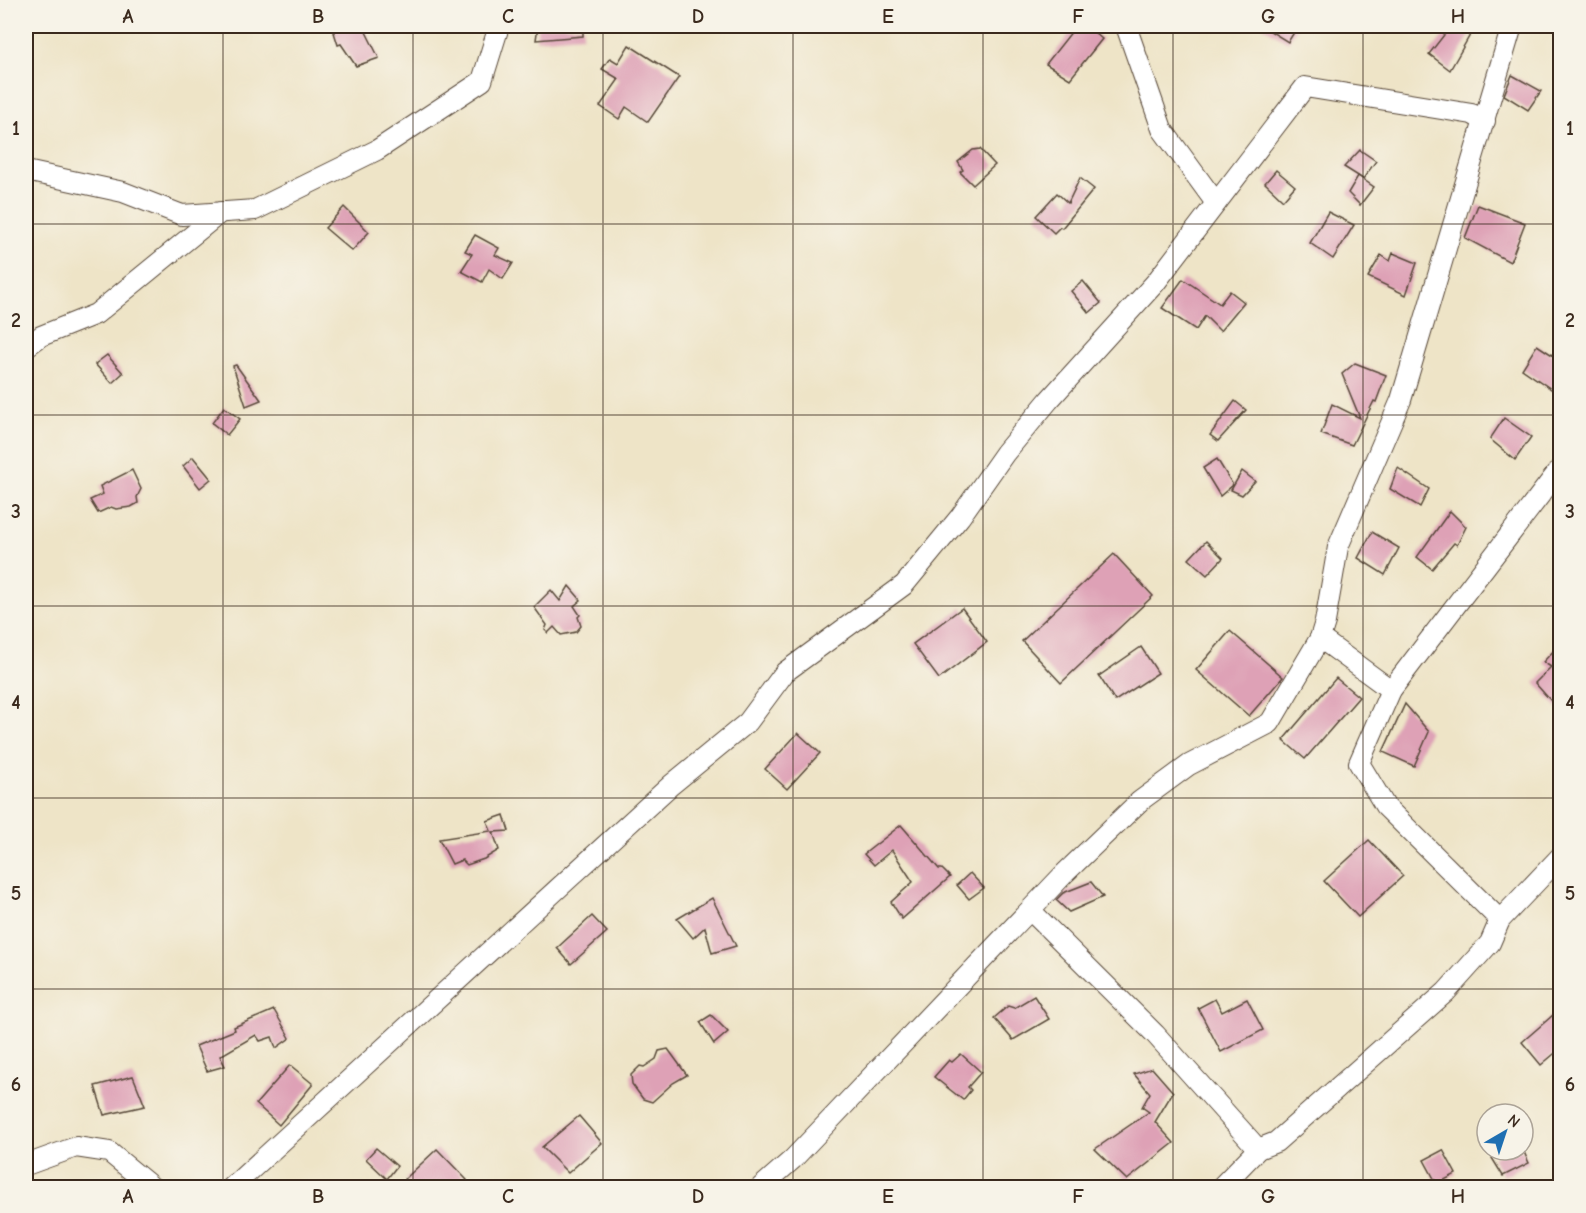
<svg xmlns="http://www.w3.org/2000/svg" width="1586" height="1213" font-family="'Comic Neue',sans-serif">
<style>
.building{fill:#dea1b6}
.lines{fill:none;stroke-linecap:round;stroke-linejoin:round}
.minor-casing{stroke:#564637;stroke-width:22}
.minor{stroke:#fff;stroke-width:20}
.grid{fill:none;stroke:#3b2a1e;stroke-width:1.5;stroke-opacity:0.55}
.neatline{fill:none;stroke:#3b2a1e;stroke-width:2}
.grid-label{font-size:20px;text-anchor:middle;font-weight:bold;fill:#3b2a1e}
</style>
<rect width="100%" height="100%" fill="#f7f3e8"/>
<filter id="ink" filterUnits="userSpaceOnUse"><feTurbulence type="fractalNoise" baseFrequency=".0167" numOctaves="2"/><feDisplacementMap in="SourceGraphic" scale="12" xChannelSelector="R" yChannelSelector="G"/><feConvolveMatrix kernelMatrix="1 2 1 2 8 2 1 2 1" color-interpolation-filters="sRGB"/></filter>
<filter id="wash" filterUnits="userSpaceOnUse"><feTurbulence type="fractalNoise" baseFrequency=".008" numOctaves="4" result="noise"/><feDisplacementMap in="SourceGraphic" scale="24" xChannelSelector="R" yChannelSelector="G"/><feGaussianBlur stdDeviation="1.35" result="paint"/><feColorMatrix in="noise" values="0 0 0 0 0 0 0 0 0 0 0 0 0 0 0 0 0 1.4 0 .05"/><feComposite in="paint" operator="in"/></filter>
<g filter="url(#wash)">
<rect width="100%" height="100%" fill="#eee4c7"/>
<g id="blocks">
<g class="building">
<polygon points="332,26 363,26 379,58 356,66 341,44 338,45"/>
<polygon points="538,26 583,26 583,36 536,40"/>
<polygon points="1076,26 1087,26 1102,39 1070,79 1046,64"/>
<polygon points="1262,26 1298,26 1288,42"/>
<polygon points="1451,26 1455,26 1470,35 1450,70 1429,54"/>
<polygon points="629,45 679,77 648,122 626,107 619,119 600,106 619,79 602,69 610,58 618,63"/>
<polygon points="1512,75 1541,91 1528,110 1504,95"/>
<polygon points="980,149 995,165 973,185 960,172 963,170 958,162 973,150"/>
<polygon points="1360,150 1376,161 1363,179 1344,167"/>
<polygon points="1276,170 1295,186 1283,200 1265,183"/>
<polygon points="1358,176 1374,187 1360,205 1348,193"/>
<polygon points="1080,178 1094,189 1062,228 1060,227 1054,233 1036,216 1057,193 1068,203"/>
<polygon points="1478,205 1525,223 1510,262 1465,238"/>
<polygon points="344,207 369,232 352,251 325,228"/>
<polygon points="1328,212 1354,225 1333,259 1310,243"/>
<polygon points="475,235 499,248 495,255 513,263 503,279 489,269 482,282 461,271 472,254 465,251"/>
<polygon points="1393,253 1417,263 1406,295 1368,277 1381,255 1390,261"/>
<polygon points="1183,279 1220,304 1230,291 1244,302 1220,331 1205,316 1196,330 1162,308"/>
<polygon points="1083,281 1101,303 1089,313 1071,291"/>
<polygon points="1537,345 1560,360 1560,395 1522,369"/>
<polygon points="107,355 123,373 112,383 95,364"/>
<polygon points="1355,363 1386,375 1376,402 1374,401 1352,445 1321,434 1332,404 1360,418 1342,374"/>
<polygon points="236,365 261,400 246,406 233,366"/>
<polygon points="1235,401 1246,410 1218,441 1210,435"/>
<polygon points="224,407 240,419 227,435 212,423"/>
<polygon points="1504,418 1531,437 1515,460 1490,439"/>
<polygon points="193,457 211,479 200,488 183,466"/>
<polygon points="1217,459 1233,485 1220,496 1203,468"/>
<polygon points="1398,468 1429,489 1420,507 1390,489"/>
<polygon points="132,470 141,489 137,497 138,503 131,507 116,509 111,507 98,513 90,500 103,494 100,486"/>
<polygon points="1242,471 1255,481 1242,495 1231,490"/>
<polygon points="1450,511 1466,527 1457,545 1454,543 1432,569 1417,557"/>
<polygon points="1372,532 1399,548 1385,575 1358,558"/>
<polygon points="1206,541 1223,558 1207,575 1189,559"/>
<polygon points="1114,554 1153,596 1061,683 1022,641"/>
<polygon points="569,586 581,600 574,606 580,615 578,617 581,626 576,632 561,635 554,627 548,633 545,630 547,625 534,607 551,590 560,601"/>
<polygon points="962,608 987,642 939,679 913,644"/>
<polygon points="1230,631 1283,677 1249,716 1196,670"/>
<polygon points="1560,644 1560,711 1535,683 1551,667 1543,662"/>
<polygon points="1141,647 1158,673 1115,701 1099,676"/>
<polygon points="1336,678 1359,697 1305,759 1283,740"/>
<polygon points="1405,704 1429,732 1414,766 1383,752"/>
<polygon points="798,733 820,753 787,789 765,769"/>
<polygon points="504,815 509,831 493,832 499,850 484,859 467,865 462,860 452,864 439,839 491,831 487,821"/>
<polygon points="901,825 939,869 942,869 950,877 902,919 891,902 913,882 892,850 874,865 864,854"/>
<polygon points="1369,840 1403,876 1358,917 1324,881"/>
<polygon points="970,873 984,888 969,899 957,885"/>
<polygon points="1091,882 1103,897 1069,912 1056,900 1063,893"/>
<polygon points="712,898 736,946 712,953 705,927 693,938 677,919"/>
<polygon points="592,916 607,932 571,964 557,948"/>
<polygon points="1034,996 1049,1019 1013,1040 994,1018 1008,1006 1014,1008"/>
<polygon points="1215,999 1222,1012 1247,999 1263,1030 1221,1052 1198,1008"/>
<polygon points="1560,1009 1560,1049 1541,1065 1522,1042"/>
<polygon points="274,1010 290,1038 276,1048 272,1037 260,1041 256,1035 220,1056 225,1066 207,1071 196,1046 235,1030 234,1027"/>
<polygon points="711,1015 728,1032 714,1044 700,1022"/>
<polygon points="668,1049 687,1075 673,1083 652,1102 643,1099 632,1084 631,1075 640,1066 644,1067 656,1059 659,1051"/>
<polygon points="961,1054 981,1072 968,1087 971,1090 963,1100 934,1077 949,1060 952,1062"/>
<polygon points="290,1065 313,1084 279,1125 256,1104"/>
<polygon points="1152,1068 1173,1092 1155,1122 1174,1143 1127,1180 1095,1149 1149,1112 1142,1107 1150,1093 1134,1074"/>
<polygon points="133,1076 145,1106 104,1115 95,1086"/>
<polygon points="579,1116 602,1143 568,1173 542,1147"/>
<polygon points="376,1148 397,1166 387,1179 366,1159"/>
<polygon points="437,1149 467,1180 460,1188 416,1188 405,1179"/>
<polygon points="1443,1150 1456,1174 1437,1184 1424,1160"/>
<polygon points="1507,1150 1523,1150 1529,1163 1503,1176 1492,1158"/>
</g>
</g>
</g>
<g filter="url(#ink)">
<use href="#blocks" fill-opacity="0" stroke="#564637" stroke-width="1.5"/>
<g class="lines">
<g class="minor-casing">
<g id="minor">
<polyline points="1126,26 1162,129 1216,203"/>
<polyline points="26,171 123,192 182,215 255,210 377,150 482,81 499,26"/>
<polyline points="26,347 41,336 96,314 221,212"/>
<polyline points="1320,638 1391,690"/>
<polyline points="1031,911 1155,1034 1258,1149"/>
<polyline points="1500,920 1385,806 1359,763 1391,690 1560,469"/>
<polyline points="26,1165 76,1147 109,1152 153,1188"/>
<polyline points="231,1188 671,785 748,722 785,672 904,585 960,517 1005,453 1049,400 1156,282 1305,87 1472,114 1485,121"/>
<polyline points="760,1188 793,1159 1065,873 1140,801 1189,765 1270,723 1320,638 1325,622 1338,547 1401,400 1512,26"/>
<polyline points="1220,1188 1258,1149 1276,1142 1446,992 1490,943 1500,920 1560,857"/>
</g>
</g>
<use href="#minor" class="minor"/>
</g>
</g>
<path class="grid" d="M223,26V1188M413,26V1188M603,26V1188M793,26V1188M983,26V1188M1173,26V1188M1363,26V1188M26,224H1560M26,415H1560M26,606H1560M26,798H1560M26,989H1560"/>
<rect width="1586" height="1213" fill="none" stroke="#f7f3e8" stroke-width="66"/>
<g transform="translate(1505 1132) rotate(39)"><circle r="28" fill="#f7f3e8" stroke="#aca397" stroke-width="1.5"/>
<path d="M0-4.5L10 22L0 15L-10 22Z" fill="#1f6fb2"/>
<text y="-9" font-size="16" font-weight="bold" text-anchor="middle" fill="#3b2a1e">N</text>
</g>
<rect x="33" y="33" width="1520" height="1147" class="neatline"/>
<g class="grid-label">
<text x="128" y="23">A</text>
<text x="318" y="23">B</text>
<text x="508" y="23">C</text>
<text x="698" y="23">D</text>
<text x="888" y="23">E</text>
<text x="1078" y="23">F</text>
<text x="1268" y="23">G</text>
<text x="1458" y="23">H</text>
<text x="16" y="135">1</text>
<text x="1570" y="135">1</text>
<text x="16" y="327">2</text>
<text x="1570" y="327">2</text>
<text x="16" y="518">3</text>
<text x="1570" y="518">3</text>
<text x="16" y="709">4</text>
<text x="1570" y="709">4</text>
<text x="16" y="900">5</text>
<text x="1570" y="900">5</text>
<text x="16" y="1091">6</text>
<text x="1570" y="1091">6</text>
<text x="128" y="1203">A</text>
<text x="318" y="1203">B</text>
<text x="508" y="1203">C</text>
<text x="698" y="1203">D</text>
<text x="888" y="1203">E</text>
<text x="1078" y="1203">F</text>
<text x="1268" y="1203">G</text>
<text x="1458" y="1203">H</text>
</g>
</svg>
